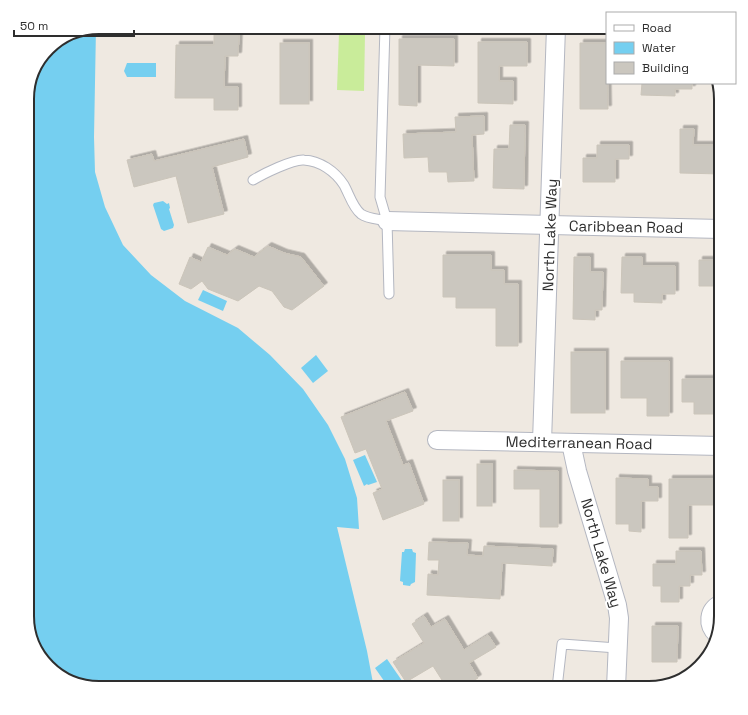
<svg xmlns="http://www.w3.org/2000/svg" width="748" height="715" font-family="'Space Grotesk',sans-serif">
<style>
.pitch{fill:#c9ec9a}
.water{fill:#75cff0}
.building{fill:#cbc7bf;stroke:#cbc5ba;filter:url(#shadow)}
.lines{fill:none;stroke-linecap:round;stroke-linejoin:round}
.service-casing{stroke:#b4b7c1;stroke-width:11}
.minor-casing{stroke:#b4b7c1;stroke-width:20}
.service{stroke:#fff;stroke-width:9}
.minor{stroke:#fff;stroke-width:18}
.labels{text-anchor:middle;stroke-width:4;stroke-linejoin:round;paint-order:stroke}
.street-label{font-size:15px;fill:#2e2e2e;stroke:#fff}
.rim{fill:none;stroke:#2e2e2e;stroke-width:2}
</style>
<defs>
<filter id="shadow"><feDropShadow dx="3.5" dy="-3.5" stdDeviation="0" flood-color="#0004"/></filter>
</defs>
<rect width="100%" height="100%" fill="#efe9e1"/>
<polygon class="pitch" points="339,33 365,34 364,91 337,90"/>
<g class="water">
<polygon points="96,28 94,137 95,172 105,207 123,245 151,275 185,301 238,328 270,355 303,389 328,425 345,459 357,498 359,529 337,527 367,651 373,683 375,688 99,688 71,682 45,664 27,617 27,94 34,67 51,45"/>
<polygon points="127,63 156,63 156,77 127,77 124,71"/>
<polygon points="163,201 167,204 169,203 170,208 169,209 174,225 173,228 164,231 161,229 153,205 154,203"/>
<polygon points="203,290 227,301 223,311 198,300"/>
<polygon points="316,355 328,371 313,383 301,368"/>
<polygon points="365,455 377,482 368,485 367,484 364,486 353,460"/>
<polygon points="405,549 412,549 413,552 416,553 415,582 411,584 410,586 403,585 403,582 400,581 402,552 404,552"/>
<polygon points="387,659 407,688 389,688 375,668"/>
</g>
<g class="building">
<polygon points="214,35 239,35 238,56 225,56 224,87 238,87 238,110 214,110 214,98 175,98 176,45 214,45"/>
<polygon points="399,39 454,39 454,66 417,65 417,106 399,105"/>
<polygon points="478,42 527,42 527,66 499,66 499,81 513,81 513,104 478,103"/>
<rect x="280" y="43" width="29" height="61"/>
<polygon points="580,43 607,43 608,109 580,109"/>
<polygon points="642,83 692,83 692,89 675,89 675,96 641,95"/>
<polygon points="484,116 484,134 472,135 474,181 448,182 447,172 429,172 428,157 404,158 403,134 456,132 455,117"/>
<polygon points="510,125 525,125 524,189 493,188 494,149 509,149"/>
<polygon points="680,129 694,129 693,145 721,145 721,174 680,173"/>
<polygon points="244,139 248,157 212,167 224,214 188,223 176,176 134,187 127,160 152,154 154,161"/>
<polygon points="597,145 629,145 629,159 615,159 615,182 583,182 583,158 597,158"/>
<polygon points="268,246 284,253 301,257 324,286 292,310 284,307 272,291 259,286 238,301 208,289 202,281 191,289 179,284 190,257 201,262 208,247 227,255 235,249 254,257"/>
<polygon points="443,255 491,255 491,270 504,270 504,284 518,284 518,346 496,346 496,308 456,308 456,297 443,297"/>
<polygon points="574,257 590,257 590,272 603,272 602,310 595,310 595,320 573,319"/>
<polygon points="622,257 642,257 642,266 675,266 675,294 662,294 662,303 634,302 634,293 621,293"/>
<polygon points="699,260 721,260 721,300 714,300 714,286 699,286"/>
<rect x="571" y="352" width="34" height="61"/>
<polygon points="621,361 669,361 669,416 647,416 647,398 621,398"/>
<polygon points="682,379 718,379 718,414 694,414 694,402 682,402"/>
<polygon points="405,392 413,411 386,421 403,465 409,463 424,504 383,520 373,493 382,489 366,449 355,453 341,417"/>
<rect x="477" y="464" width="15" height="42"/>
<polygon points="514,470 558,471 558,527 540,527 540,489 514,489"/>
<polygon points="616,478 648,479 648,487 658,487 658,501 641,501 641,532 629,531 629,524 616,524"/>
<polygon points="669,479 713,479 713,505 688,505 688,538 669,538"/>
<rect x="443" y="480" width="16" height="41"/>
<polygon points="429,542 468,543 467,555 483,556 484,546 553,549 552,566 502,563 500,599 427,595 428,574 438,575 439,560 428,560"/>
<polygon points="676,551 701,551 702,575 690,575 690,586 679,586 679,602 661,602 661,586 653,586 653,564 676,564"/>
<polygon points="424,616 431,627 445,619 464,650 488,635 496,647 469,663 478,678 461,688 447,688 433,666 406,682 393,662 424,643 412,624"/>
<polygon points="652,626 678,626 677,662 652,662"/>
</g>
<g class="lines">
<g class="service-casing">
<g id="service">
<polyline points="385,27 380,197 387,221 389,294"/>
<path d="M253,180C263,174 293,159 304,160C320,161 335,171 344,185C349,194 353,208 361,214C368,219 379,219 387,221"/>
<polyline points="557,688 562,644 617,648"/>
</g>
</g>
<g class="minor-casing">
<g id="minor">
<polyline points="387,221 721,229"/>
<polyline points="437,440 721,446"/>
<polyline points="542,442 556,27"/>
<polyline points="571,443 577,471 617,605 619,618 616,688"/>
<path d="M717,634C707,625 708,610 721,604"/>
</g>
</g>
<use href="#service" class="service"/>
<use href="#minor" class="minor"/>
</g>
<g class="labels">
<g class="street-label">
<text transform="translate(626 227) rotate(1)" y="5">Caribbean Road</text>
<text transform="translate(550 235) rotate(-88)" y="5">North Lake Way</text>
<text transform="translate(579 443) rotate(1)" y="5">Mediterranean Road</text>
<text transform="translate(601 553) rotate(74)" y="5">North Lake Way</text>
</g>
</g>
<path d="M0 0H748V715H0ZM99 34H649A65 65 0 0 1 714 99V616A65 65 0 0 1 649 681H99A65 65 0 0 1 34 616V99A65 65 0 0 1 99 34Z" fill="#fff" fill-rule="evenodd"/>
<path class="rim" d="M99 34H649A65 65 0 0 1 714 99V616A65 65 0 0 1 649 681H99A65 65 0 0 1 34 616V99A65 65 0 0 1 99 34Z"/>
<rect x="606" y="12" width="130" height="72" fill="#ffffff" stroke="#ababab"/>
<rect x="614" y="25" width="20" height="6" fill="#ffffff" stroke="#ababab"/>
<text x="642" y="32" font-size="12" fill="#2e2e2e">Road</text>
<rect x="614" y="42" width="20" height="12" fill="#75cff0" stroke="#ababab"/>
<text x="642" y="52" font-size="12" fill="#2e2e2e">Water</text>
<rect x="614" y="62" width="20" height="12" fill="#cbc7bf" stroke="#ababab"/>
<text x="642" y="72" font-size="12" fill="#2e2e2e">Building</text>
<path d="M14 30v6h120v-6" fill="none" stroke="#2e2e2e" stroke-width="2"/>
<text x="20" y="30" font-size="12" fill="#2e2e2e" stroke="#ffffff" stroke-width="3" paint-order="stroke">50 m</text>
</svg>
